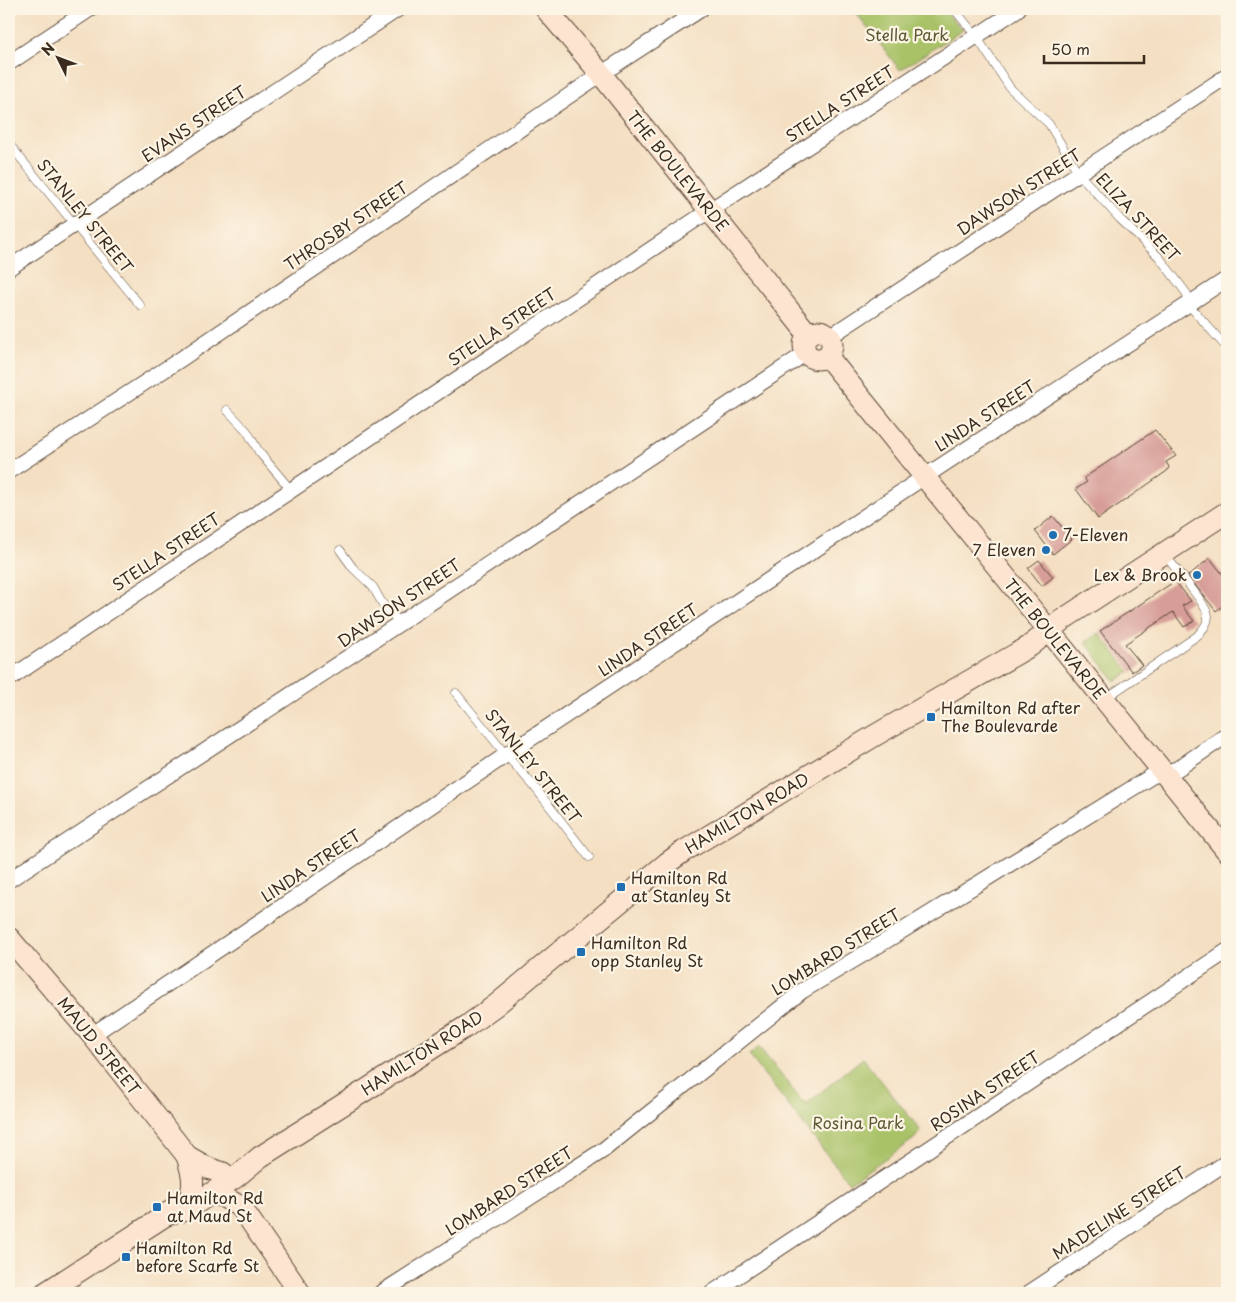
<svg xmlns="http://www.w3.org/2000/svg" width="1236" height="1302" font-family="'Playpen Sans',sans-serif">
<style>
.green{fill:#a9c268;stroke:#727643}
.building{fill:#d79e98}
.lines{fill:none;stroke-linecap:round;stroke-linejoin:round}
.lane-casing{stroke:#574537;stroke-width:9}
.street-casing{stroke:#574537;stroke-width:17}
.secondary-casing{stroke:#574537;stroke-width:23}
.lane{stroke:#fff;stroke-width:8}
.street{stroke:#fff;stroke-width:15}
.secondary{stroke:#fde4d0;stroke-width:21}
.poi-dot{fill:#1f6fb2;stroke:#fcf5e5;stroke-width:2}
.labels{text-anchor:middle;stroke-width:4.5;stroke-linejoin:round;paint-order:stroke}
.park-label{font-size:16px;fill:#5c5834;stroke:#fcf5e5}
.street-label{font-size:16px;fill:#3b2a1e;stroke:#fcf5e5}
.poi-label{font-size:16px;fill:#3b2a1e;stroke:#fcf5e5;text-anchor:start}
</style>
<rect width="100%" height="100%" fill="#fcf5e5"/>
<filter id="ink" filterUnits="userSpaceOnUse"><feTurbulence type="fractalNoise" baseFrequency=".02" numOctaves="2"/><feDisplacementMap in="SourceGraphic" scale="10" xChannelSelector="R" yChannelSelector="G"/><feConvolveMatrix kernelMatrix="1 2 1 2 8 2 1 2 1" color-interpolation-filters="sRGB"/></filter>
<filter id="wash" filterUnits="userSpaceOnUse"><feTurbulence type="fractalNoise" baseFrequency=".0096" numOctaves="4" result="noise"/><feDisplacementMap in="SourceGraphic" scale="20" xChannelSelector="R" yChannelSelector="G"/><feGaussianBlur stdDeviation="1.12" result="paint"/><feColorMatrix in="noise" values="0 0 0 0 0 0 0 0 0 0 0 0 0 0 0 0 0 1.4 0 .05"/><feComposite in="paint" operator="in"/></filter>
<g filter="url(#wash)">
<rect width="100%" height="100%" fill="#f4dfc2"/>
<g class="green">
<polygon points="853,9 943,9 963,30 900,70"/>
<polygon points="1099,633 1130,672 1115,681 1085,642"/>
<polygon points="759,1047 805,1105 863,1058 921,1131 914,1139 849,1183 749,1055"/>
</g>
<g id="blocks">
<g class="building">
<polygon points="1155,430 1176,456 1166,462 1169,467 1167,471 1098,519 1076,489 1087,482 1084,478"/>
<polygon points="1053,516 1072,539 1053,554 1035,531"/>
<polygon points="1210,558 1227,580 1227,595 1225,597 1227,602 1216,611 1188,576"/>
<polygon points="1039,560 1053,577 1042,586 1028,568"/>
<polygon points="1175,581 1191,601 1182,606 1194,621 1184,627 1173,612 1125,644 1142,665 1132,672 1100,631"/>
</g>
</g>
</g>
<g filter="url(#ink)">
<use href="#blocks" fill-opacity="0" stroke="#574537" stroke-width="1"/>
<g class="lines">
<g class="lane-casing">
<g id="lane">
<polyline points="954,9 976,36 1010,88 1049,124 1079,174 1120,219 1159,257 1187,294 1188,304 1227,348"/>
<polyline points="9,144 140,305"/>
<polyline points="227,410 247,431 259,452 291,490"/>
<polyline points="340,550 353,568 373,587 382,603 400,623"/>
<polyline points="456,693 506,755 533,785 589,857"/>
<path d="M1106,698L1197,636C1202,630 1208,625 1208,616C1207,604 1174,567 1165,555"/>
</g>
</g>
<g class="street-casing">
<g id="street">
<polyline points="9,63 90,9"/>
<polyline points="9,268 398,9"/>
<polyline points="829,337 1227,76"/>
<polyline points="9,471 181,359 601,74 701,9"/>
<polyline points="9,679 698,218 1018,9"/>
<polyline points="9,880 400,623 806,353"/>
<polyline points="92,1035 506,755 924,477 1227,279"/>
<polyline points="381,1293 602,1151 802,991 884,942 1152,776 1177,769 1227,735"/>
<polyline points="712,1293 1227,951"/>
<polyline points="1029,1293 1227,1162"/>
</g>
</g>
<g class="secondary-casing">
<g id="secondary">
<polyline points="546,9 601,74 808,334"/>
<circle cx="818" cy="345" r="14"/>
<polyline points="827,356 1227,851"/>
<polyline points="9,938 92,1035 187,1156 208,1168 223,1173"/>
<path d="M187,1156C191,1170 195,1181 191,1194"/>
<polyline points="210,1195 220,1195 241,1207 300,1293"/>
<polyline points="166,1215 186,1210 236,1177 260,1157 467,1026 496,1005 667,863 684,851 874,736 1030,646 1062,620 1227,512"/>
<polyline points="45,1293 166,1215 176,1206"/>
</g>
</g>
<use href="#lane" class="lane"/>
<use href="#street" class="street"/>
<use href="#secondary" class="secondary"/>
</g>
</g>
<g class="poi-dot">
<circle cx="1053" cy="535" r="5"/>
<circle cx="1046" cy="550" r="5"/>
<circle cx="1197" cy="575" r="5"/>
<rect x="926" y="712" width="10" height="10" rx="2.5"/>
<rect x="616" y="882" width="10" height="10" rx="2.5"/>
<rect x="576" y="947" width="10" height="10" rx="2.5"/>
<rect x="152" y="1202" width="10" height="10" rx="2.5"/>
<rect x="121" y="1252" width="10" height="10" rx="2.5"/>
</g>
<g class="labels">
<g class="park-label">
<text x="907" y="41">Stella Park</text>
<text x="858" y="1129">Rosina Park</text>
</g>
<g class="street-label">
<text transform="translate(840 104) rotate(-33)" y="6">STELLA STREET</text>
<text transform="translate(194 124) rotate(-34)" y="6">EVANS STREET</text>
<text transform="translate(678 171) rotate(51)" y="6">THE BOULEVARDE</text>
<text transform="translate(1019 192) rotate(-33)" y="6">DAWSON STREET</text>
<text transform="translate(85 216) rotate(51)" y="6">STANLEY STREET</text>
<text transform="translate(1138 217) rotate(47)" y="6">ELIZA STREET</text>
<text transform="translate(346 226) rotate(-34)" y="6">THROSBY STREET</text>
<text transform="translate(502 327) rotate(-34)" y="6">STELLA STREET</text>
<text transform="translate(985 416) rotate(-33)" y="6">LINDA STREET</text>
<text transform="translate(166 552) rotate(-34)" y="6">STELLA STREET</text>
<text transform="translate(399 603) rotate(-34)" y="6">DAWSON STREET</text>
<text transform="translate(1055 639) rotate(51)" y="6">THE BOULEVARDE</text>
<text transform="translate(648 640) rotate(-34)" y="6">LINDA STREET</text>
<text transform="translate(533 766) rotate(51)" y="6">STANLEY STREET</text>
<text transform="translate(747 813) rotate(-31)" y="6">HAMILTON ROAD</text>
<text transform="translate(311 866) rotate(-34)" y="6">LINDA STREET</text>
<text transform="translate(836 952) rotate(-32)" y="6">LOMBARD STREET</text>
<text transform="translate(99 1046) rotate(51)" y="6">MAUD STREET</text>
<text transform="translate(422 1053) rotate(-33)" y="6">HAMILTON ROAD</text>
<text transform="translate(985 1091) rotate(-34)" y="6">ROSINA STREET</text>
<text transform="translate(509 1191) rotate(-33)" y="6">LOMBARD STREET</text>
<text transform="translate(1119 1213) rotate(-33)" y="6">MADELINE STREET</text>
</g>
<g class="poi-label">
<text x="1063" y="541">7-Eleven</text>
<text x="1036" y="556" text-anchor="end">7 Eleven</text>
<text x="1187" y="581" text-anchor="end">Lex &amp; Brook</text>
<text x="941" y="714">Hamilton Rd after<tspan x="941" dy="18">The Boulevarde</tspan></text>
<text x="631" y="884">Hamilton Rd<tspan x="631" dy="18">at Stanley St</tspan></text>
<text x="591" y="949">Hamilton Rd<tspan x="591" dy="18">opp Stanley St</tspan></text>
<text x="167" y="1204">Hamilton Rd<tspan x="167" dy="18">at Maud St</tspan></text>
<text x="136" y="1254">Hamilton Rd<tspan x="136" dy="18">before Scarfe St</tspan></text>
</g>
</g>
<rect width="1236" height="1302" fill="none" stroke="#fcf5e5" stroke-width="30"/>
<g transform="translate(58 58) rotate(312)" stroke="#fcf5e5" stroke-width="4" paint-order="stroke">
<path d="M0-4L9 19L0 12L-9 19Z" fill="#3b2a1e"/>
<text y="-8" font-size="14" font-weight="bold" text-anchor="middle" fill="#3b2a1e">N</text>
</g>
<path d="M1044 55v8h100v-8" fill="none" stroke="#3b2a1e" stroke-width="2.5"/>
<text x="1051" y="55" font-size="15" fill="#3b2a1e" stroke="#fcf5e5" stroke-width="4" paint-order="stroke">50 m</text>
</svg>
